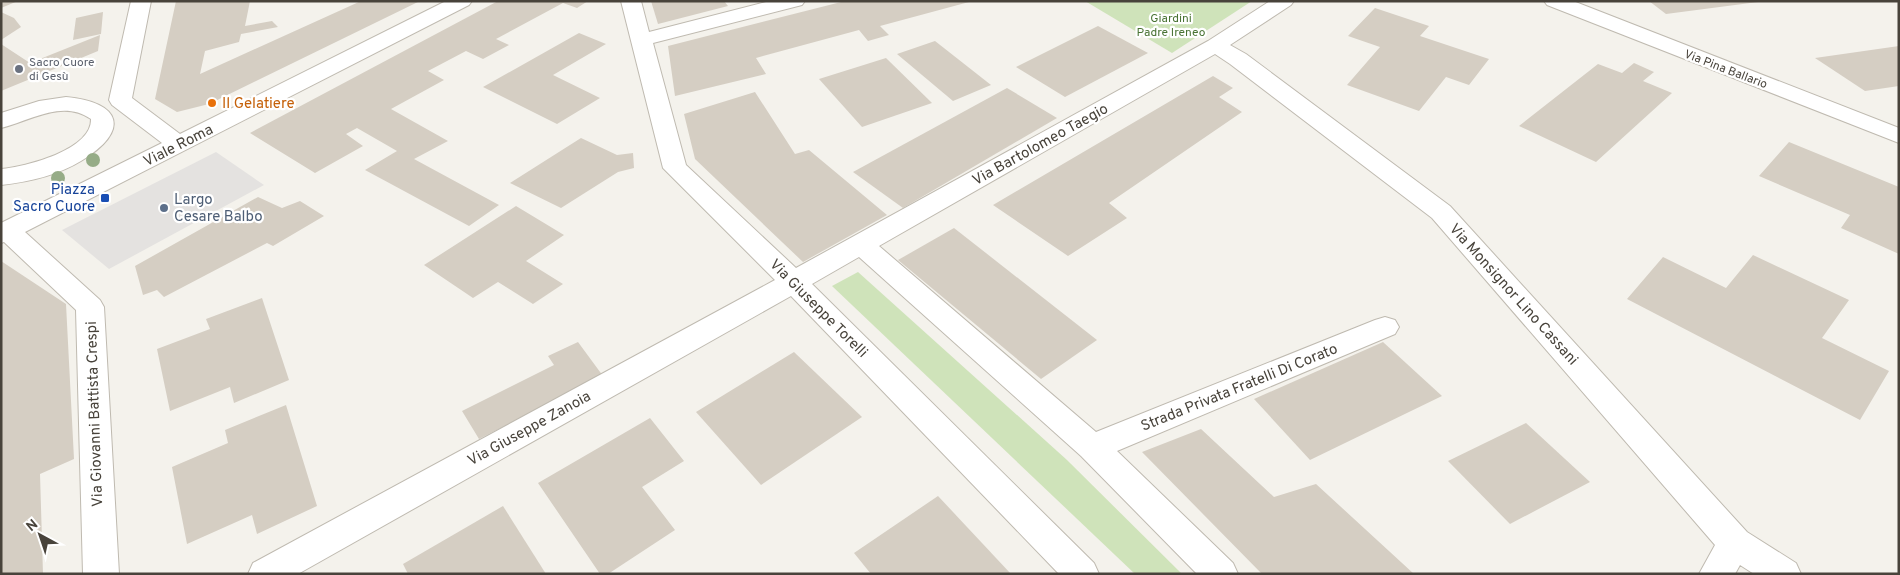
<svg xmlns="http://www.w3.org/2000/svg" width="1900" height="575" font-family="Overpass,sans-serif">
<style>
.green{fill:#cfe3ba}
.parking{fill:#e4e2e0}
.building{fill:#d5cec3}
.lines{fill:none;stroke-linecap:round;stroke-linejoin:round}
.minor-casing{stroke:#bfbab0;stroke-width:2}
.minor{fill:#fff;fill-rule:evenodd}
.tree{fill:#96ac87}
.worship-dot{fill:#6b7280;stroke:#fff;stroke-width:2}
.food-dot{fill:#e8710a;stroke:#fff;stroke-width:2}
.transit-dot{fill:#1a4fb4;stroke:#fff;stroke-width:2}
.service-dot{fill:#5c6f8a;stroke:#fff;stroke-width:2}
.labels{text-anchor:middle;stroke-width:4.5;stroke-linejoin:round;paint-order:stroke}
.far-park-label{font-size:12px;fill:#497334;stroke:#fff}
.far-worship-label{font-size:12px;fill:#5b616d;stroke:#fff;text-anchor:start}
.far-street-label{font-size:12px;fill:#48433b;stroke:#fff}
.food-label{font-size:15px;fill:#c56008;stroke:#fff;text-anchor:start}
.street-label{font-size:15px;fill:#48433b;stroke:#fff}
.transit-label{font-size:15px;fill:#164399;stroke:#fff;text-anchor:end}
.service-label{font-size:15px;fill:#4e5e75;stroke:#fff;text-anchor:start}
</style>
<rect width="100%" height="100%" fill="#f4f2ec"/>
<g class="green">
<polygon points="1085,1 1252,1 1172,53"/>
<polygon points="858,272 1067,460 1182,574 1135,574 832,286"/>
</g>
<polygon class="parking" points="216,152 264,185 109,269 62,230"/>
<g class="building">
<polygon points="1,1 18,1 1,8"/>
<polygon points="176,1 250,1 245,26 272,21 278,27 241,34 239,42 205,51 200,74 361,1 420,1 209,104 177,112 155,99"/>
<polygon points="498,1 588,1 577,8 563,3 496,39 509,45 483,59 466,51 428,71 444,80 391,109 448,141 414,159 499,205 469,226 365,170 397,151 357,128 346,134 363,146 315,173 250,133"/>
<polygon points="651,1 724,1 728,6 658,24"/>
<polygon points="845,1 969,2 880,26 889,35 868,41 859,30 756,58 766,74 675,96 668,46"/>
<polygon points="1649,1 1758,1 1758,2 1666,14"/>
<polygon points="1375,8 1429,26 1420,36 1489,59 1469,85 1446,77 1419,111 1347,85 1380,47 1348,36"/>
<polygon points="1,12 14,18 21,27 1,40"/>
<polygon points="103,12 101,34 73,40 76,18"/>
<polygon points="1098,26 1148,53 1065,97 1016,67"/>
<polygon points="579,33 606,44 553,75 600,98 557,124 483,87"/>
<polygon points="100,35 98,51 1,91 1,44 30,63"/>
<polygon points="935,41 991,85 953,101 897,54"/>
<polygon points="1899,46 1899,86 1865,91 1815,58"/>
<polygon points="886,58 932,103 862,127 819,79"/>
<polygon points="1634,63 1654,72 1643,81 1672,93 1596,162 1519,126 1598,64 1622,73"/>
<polygon points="1213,76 1233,88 1219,97 1242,112 1109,203 1127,218 1068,256 993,205"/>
<polygon points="1007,88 1057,118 903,208 853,172"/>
<polygon points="755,92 795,154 809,150 887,215 803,262 695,159 684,114"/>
<polygon points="581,138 617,155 633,153 634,168 618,172 561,208 510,183"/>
<polygon points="1789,142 1899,187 1899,254 1841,228 1850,215 1759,176"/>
<polygon points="258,197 282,208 300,201 324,216 273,246 267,243 164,297 157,290 143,295 135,266"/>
<polygon points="516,206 564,235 526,261 563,284 533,304 498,282 473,298 424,265"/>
<polygon points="954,228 1097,340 1041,379 898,260"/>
<polygon points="1753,255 1849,300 1822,338 1889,371 1860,420 1627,299 1663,257 1726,288"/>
<polygon points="1,261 66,304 74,459 40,474 43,574 1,574"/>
<polygon points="262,298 289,380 234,403 230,387 170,411 157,349 210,329 206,319"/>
<polygon points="578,342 603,376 479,439 462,411 554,365 548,356"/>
<polygon points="1383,342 1442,396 1310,460 1254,399"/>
<polygon points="794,352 862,417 761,485 696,412"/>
<polygon points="286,405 317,506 257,534 252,515 187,544 172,467 228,443 225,430"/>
<polygon points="650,418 684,461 642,487 675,530 608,574 600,574 538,483"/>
<polygon points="1526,423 1590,482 1510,524 1448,461"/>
<polygon points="1201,429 1274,497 1316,484 1414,574 1262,574 1142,452"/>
<polygon points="938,496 1011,574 871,574 854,553"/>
<polygon points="503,506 546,574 408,574 403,564"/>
</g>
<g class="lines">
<g class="minor-casing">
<g id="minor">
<polygon points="131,1 151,1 132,98 180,134 446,1 472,1 469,5 25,232 100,300 104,307 119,574 83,574 76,310 4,242 1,243 1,223 162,143 112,105 109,100"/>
<polygon points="621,1 641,1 649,32 770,1 805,1 802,5 653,43 686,165 796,268 1208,41 1270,1 1294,1 1291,5 1230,45 1246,54 1450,206 1747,532 1796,563 1801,574 1754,574 1740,565 1735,574 1699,574 1715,545 1432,218 1230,64 1215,54 879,246 1096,432 1375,320 1385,317 1395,320 1399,327 1395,334 1117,451 1233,563 1238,574 1197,574 1081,456 859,257 812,284 1094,563 1099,574 1059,574 791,296 298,574 248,574 253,563 775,280 663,168"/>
<polygon points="1544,1 1573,1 1899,128 1899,143 1547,5"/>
<path d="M66,97C122,102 131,131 81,161C58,175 29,182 1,185V169C25,167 92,150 91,119C62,99 30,121 1,128V113L39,101Z"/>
</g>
</g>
<use href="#minor" class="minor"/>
</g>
<g class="tree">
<circle cx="93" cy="160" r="7"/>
<circle cx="58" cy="178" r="7"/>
</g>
<circle class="worship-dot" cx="19" cy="69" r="5"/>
<circle class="food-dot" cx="212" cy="103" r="5"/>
<rect class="transit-dot" x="100" y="193" width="10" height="10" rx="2.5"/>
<circle class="service-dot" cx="164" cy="208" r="5"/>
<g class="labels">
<g class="far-park-label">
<text x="1171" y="22">Giardini<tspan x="1171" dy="14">Padre Ireneo</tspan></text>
</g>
<g class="far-worship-label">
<text x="29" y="66">Sacro Cuore<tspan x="29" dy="14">di Gesù</tspan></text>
</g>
<g class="far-street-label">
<text transform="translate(1726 69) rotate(21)" y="4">Via Pina Ballario</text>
</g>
<g class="food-label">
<text x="222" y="108">Il Gelatiere</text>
</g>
<g class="street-label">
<text transform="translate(1040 144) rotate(-29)" y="5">Via Bartolomeo Taegio</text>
<text transform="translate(178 145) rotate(-27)" y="5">Viale Roma</text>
<text transform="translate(1514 294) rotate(48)" y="5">Via Monsignor Lino Cassani</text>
<text transform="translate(819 308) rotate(45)" y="5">Via Giuseppe Torelli</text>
<text transform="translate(1239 387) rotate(-22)" y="5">Strada Privata Fratelli Di Corato</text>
<text transform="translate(94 414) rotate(-92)" y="5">Via Giovanni Battista Crespi</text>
<text transform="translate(529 428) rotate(-29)" y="5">Via Giuseppe Zanoia</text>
</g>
<g class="transit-label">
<text x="95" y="194">Piazza<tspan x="95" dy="17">Sacro Cuore</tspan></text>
</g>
<g class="service-label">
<text x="174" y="204">Largo<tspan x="174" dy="17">Cesare Balbo</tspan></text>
</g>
</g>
<rect width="1900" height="575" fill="none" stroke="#48433b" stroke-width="5"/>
<g transform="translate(40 535) rotate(320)" stroke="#ffffff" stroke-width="4" paint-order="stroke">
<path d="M0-4L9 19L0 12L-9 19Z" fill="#48433b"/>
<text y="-8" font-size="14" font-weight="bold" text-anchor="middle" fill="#48433b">N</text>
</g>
</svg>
